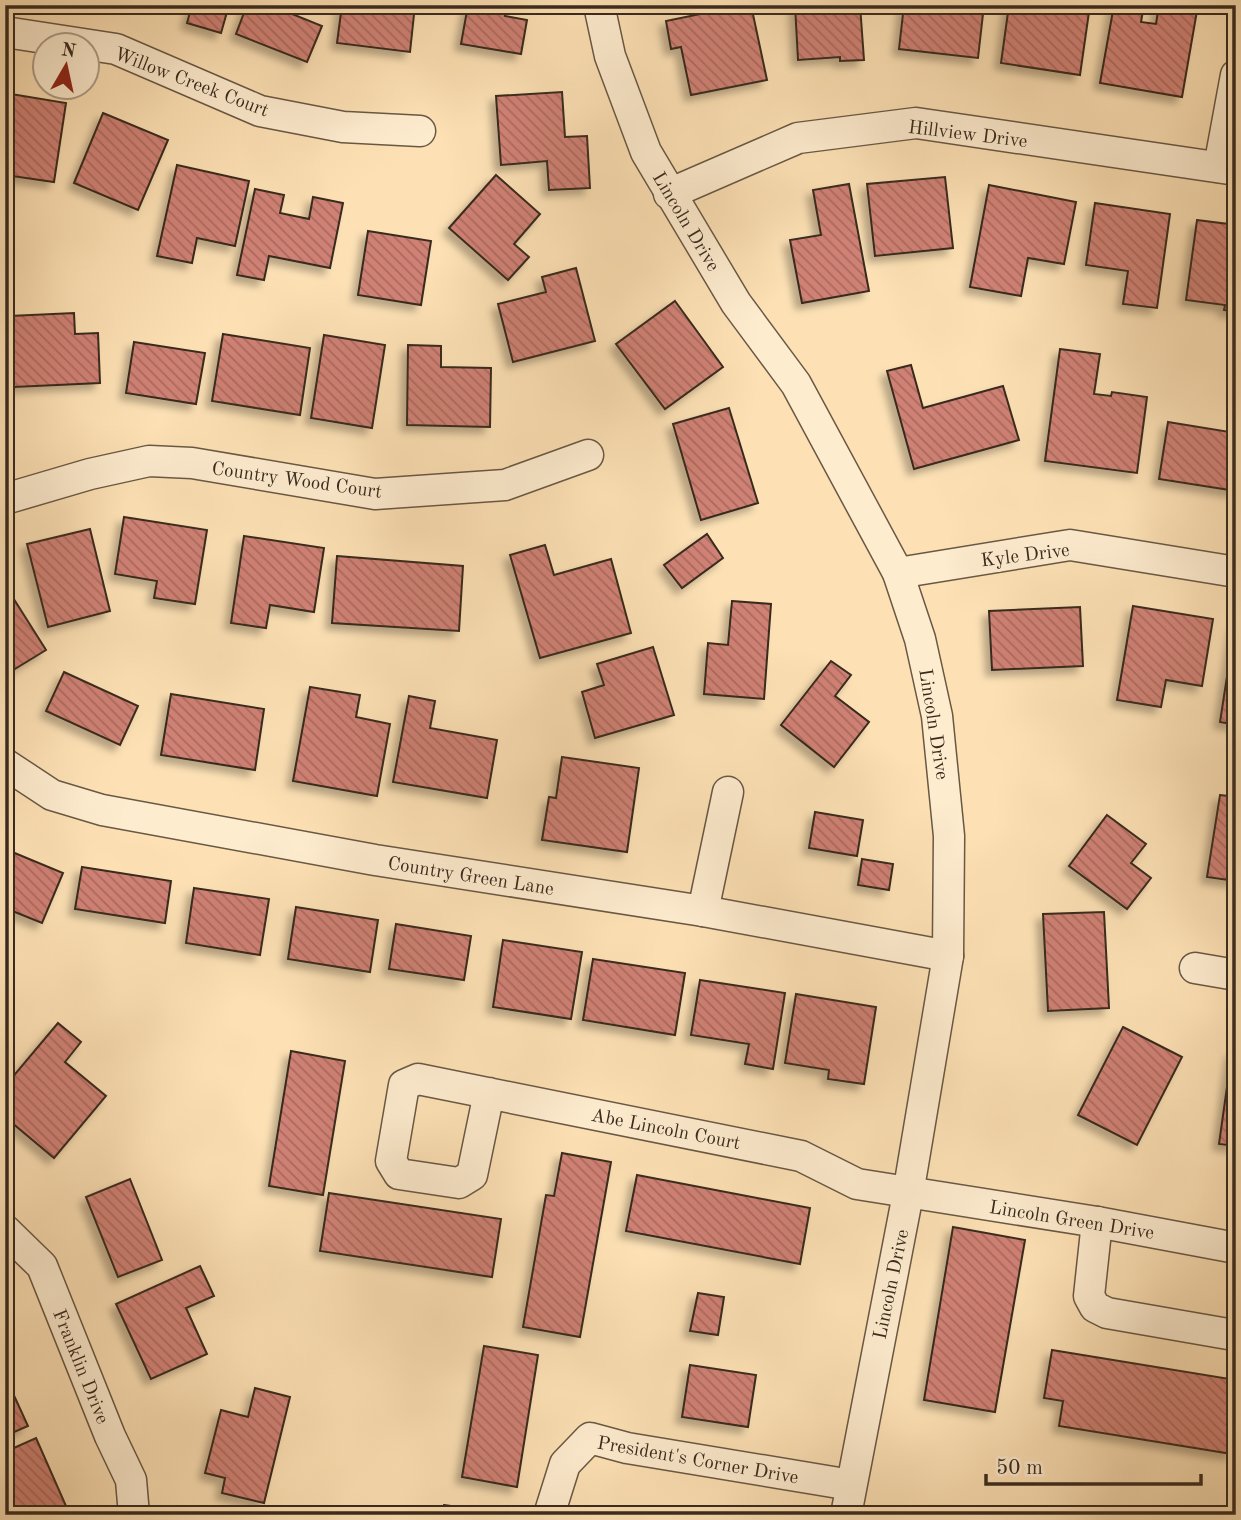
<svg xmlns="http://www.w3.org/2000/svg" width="1241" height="1520" font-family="'Old Standard TT',serif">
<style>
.building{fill:url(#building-back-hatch);stroke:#382a1e;stroke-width:2;filter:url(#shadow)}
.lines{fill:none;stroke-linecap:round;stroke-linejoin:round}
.minor-casing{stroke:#695844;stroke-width:33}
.minor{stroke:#feeccf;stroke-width:30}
.labels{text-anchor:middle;stroke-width:6;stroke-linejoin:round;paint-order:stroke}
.street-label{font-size:19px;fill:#382a1e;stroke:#feeccf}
</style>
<defs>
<pattern id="building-back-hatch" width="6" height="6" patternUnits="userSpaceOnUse" patternTransform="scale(1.75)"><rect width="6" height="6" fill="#d08174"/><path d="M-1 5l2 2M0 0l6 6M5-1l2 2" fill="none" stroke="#aa6a5f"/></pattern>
<filter id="shadow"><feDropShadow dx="-6" dy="6" stdDeviation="3.5" flood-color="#0004"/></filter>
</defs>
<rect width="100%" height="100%" fill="#fde1b5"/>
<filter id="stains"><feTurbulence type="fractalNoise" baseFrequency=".00286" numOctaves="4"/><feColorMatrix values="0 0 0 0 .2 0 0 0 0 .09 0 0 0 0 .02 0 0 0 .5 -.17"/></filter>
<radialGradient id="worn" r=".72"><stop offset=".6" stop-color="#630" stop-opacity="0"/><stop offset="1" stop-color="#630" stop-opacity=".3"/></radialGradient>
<g class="building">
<polygon points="192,5 229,5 221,33 187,23"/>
<polygon points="247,5 270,5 322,26 307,62 236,34"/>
<polygon points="342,5 415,5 410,52 337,43"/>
<polygon points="468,5 507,5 505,16 527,20 521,54 461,44"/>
<polygon points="744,5 751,5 767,80 691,95 681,47 671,49 666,21"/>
<polygon points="795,5 860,5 864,60 840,61 840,57 798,60"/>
<polygon points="904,5 984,5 978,58 899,49"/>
<polygon points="1009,5 1090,5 1080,75 1001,63"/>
<polygon points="1114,5 1144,5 1141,22 1156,24 1159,5 1198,5 1182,97 1100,83"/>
<polygon points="562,92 565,137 587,136 590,188 549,190 547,161 501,165 496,96"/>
<polygon points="5,93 66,103 54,182 5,175"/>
<polygon points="103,113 168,140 138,210 74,183"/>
<polygon points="177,165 249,181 235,246 197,238 192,263 157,256"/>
<polygon points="496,175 540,214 514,244 529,257 508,280 449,228"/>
<polygon points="945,177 953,248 875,256 867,184"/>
<polygon points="849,184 869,291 802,303 790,240 821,235 813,190"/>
<polygon points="989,185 1076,202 1064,264 1028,258 1021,296 970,287"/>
<polygon points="255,189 284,195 280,213 309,219 313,197 343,203 330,268 269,256 264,280 237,275"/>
<polygon points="1095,203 1170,214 1157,308 1123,304 1128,271 1086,265"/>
<polygon points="1197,220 1236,225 1236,312 1224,310 1225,305 1186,300"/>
<polygon points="368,231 431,241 421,305 358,295"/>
<polygon points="576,268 595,341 513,362 498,304 546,292 542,277"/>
<polygon points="675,301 723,367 665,409 616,344"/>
<polygon points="74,313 75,334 98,333 100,383 14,387 10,316"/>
<polygon points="223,334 310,348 300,415 212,401"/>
<polygon points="324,335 385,345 372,428 311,418"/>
<polygon points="134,342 205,353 196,404 126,393"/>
<polygon points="408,345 441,346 441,367 491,368 490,427 407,425"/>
<polygon points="1060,349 1100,354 1094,394 1111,396 1112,392 1147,397 1137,473 1045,461"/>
<polygon points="911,365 923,408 1003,386 1019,440 914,469 887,371"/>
<polygon points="729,408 758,503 701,520 673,424"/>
<polygon points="1168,422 1236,433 1236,491 1159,479"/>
<polygon points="124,517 207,530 195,604 154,598 157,581 115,574"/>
<polygon points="90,529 110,611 48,627 27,544"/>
<polygon points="707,534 723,558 682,588 664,565"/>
<polygon points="244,536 324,548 314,612 270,605 266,628 231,623"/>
<polygon points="545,545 554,575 611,559 631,633 540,658 510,555"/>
<polygon points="337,556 463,566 459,631 332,623"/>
<polygon points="5,585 46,650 5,675"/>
<polygon points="732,601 771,604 764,699 704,694 708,643 728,645"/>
<polygon points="1133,606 1213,619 1202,686 1166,680 1161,707 1117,700"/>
<polygon points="1080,607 1083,666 992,670 989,611"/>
<polygon points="1235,624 1236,624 1236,725 1220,722"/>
<polygon points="653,647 674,715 595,738 582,692 604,685 597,664"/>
<polygon points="831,661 851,675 835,696 869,722 834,767 781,725"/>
<polygon points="64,672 138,706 120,745 46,711"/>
<polygon points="310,687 360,695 356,717 390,724 377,796 293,781"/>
<polygon points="171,694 264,709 255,770 161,755"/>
<polygon points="409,696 435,701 430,728 497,740 487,798 393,782"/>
<polygon points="562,757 639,768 627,852 542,840 549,797 556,798"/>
<polygon points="1220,795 1236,797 1236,881 1207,877"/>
<polygon points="815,812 863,820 857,856 809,848"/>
<polygon points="1107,815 1146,844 1131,863 1151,878 1127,909 1069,866"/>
<polygon points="5,849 63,873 42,923 5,908"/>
<polygon points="862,859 893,864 889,890 858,885"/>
<polygon points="82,867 171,881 165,923 75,909"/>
<polygon points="194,888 269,899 260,955 186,943"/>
<polygon points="296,907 378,920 370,972 288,959"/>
<polygon points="1104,912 1109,1008 1048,1011 1043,914"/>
<polygon points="396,924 471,936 464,980 389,969"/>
<polygon points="503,940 582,952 571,1019 493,1007"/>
<polygon points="593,959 685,973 675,1035 583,1020"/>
<polygon points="700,980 785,993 773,1069 745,1064 749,1044 691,1035"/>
<polygon points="796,994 876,1007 864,1084 828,1079 829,1070 785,1063"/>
<polygon points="58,1023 81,1042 65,1062 106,1096 54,1158 5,1117 5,1086"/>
<polygon points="1123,1027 1182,1057 1137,1145 1078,1115"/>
<polygon points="291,1051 345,1061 323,1195 269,1186"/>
<polygon points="1232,1051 1236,1052 1236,1146 1219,1144"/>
<polygon points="562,1153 611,1162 580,1337 523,1327 546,1195 554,1196"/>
<polygon points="637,1175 810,1208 800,1264 626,1231"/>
<polygon points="130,1179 162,1260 118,1277 86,1197"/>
<polygon points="329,1193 501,1219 492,1277 320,1251"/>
<polygon points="953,1227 1025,1240 995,1412 924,1400"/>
<polygon points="200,1266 214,1296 186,1308 207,1354 151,1379 116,1304"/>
<polygon points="698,1293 724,1297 718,1335 690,1331"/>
<polygon points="484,1346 538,1355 517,1487 462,1477"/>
<polygon points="1052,1350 1236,1380 1236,1429 1232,1454 1059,1426 1063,1401 1044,1398"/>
<polygon points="690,1365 756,1375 748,1427 682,1417"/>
<polygon points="5,1382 10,1392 12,1391 28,1426 5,1436"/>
<polygon points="255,1388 290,1397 264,1503 222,1493 225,1478 205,1473 221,1410 248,1417"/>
<polygon points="36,1438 66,1506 46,1515 5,1515 5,1452"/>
<polygon points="444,1505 493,1512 492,1515 442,1515"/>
<polygon points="599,1508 635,1515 598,1515"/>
<polygon points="900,1510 932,1515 899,1515"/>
</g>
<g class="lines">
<g class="minor-casing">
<g id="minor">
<polyline points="599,5 610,56 646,152 736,303 796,384 898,573 920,639 937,716 949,836 948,956 908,1194 846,1515"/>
<polyline points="5,32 116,49 260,111 343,127 420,131"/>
<polyline points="1219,167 1236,75"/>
<polyline points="669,194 798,138 916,123 1236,170"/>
<polyline points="5,499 90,474 149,461 192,463 375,494 505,485 588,455"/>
<polyline points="898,573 1070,545 1236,572"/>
<polyline points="5,764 52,795 102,810 375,860 703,911 948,956"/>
<polyline points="703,911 728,792"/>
<polyline points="1195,968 1236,975"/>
<polyline points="489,1093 472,1175 459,1183 399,1174 391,1161 404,1085 418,1079 801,1156 857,1184 1097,1222 1236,1248"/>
<polyline points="1097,1222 1089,1296 1095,1307 1107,1313 1228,1334 1236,1331"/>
<polyline points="5,1230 42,1266 110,1436 131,1480 134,1515"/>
<polyline points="549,1515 565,1464 590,1438 627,1448 851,1485"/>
</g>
</g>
<use href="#minor" class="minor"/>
</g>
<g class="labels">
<g class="street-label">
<text transform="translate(192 81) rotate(21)" y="7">Willow Creek Court</text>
<text transform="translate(968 133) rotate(7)" y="7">Hillview Drive</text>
<text transform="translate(687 221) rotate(59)" y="7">Lincoln Drive</text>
<text transform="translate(297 479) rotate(8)" y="7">Country Wood Court</text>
<text transform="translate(1025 554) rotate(-7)" y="7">Kyle Drive</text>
<text transform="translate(935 724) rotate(81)" y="7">Lincoln Drive</text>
<text transform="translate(471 875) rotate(9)" y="7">Country Green Lane</text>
<text transform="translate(666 1128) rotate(11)" y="7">Abe Lincoln Court</text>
<text transform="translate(1072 1219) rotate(9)" y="7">Lincoln Green Drive</text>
<text transform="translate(890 1284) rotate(-78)" y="7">Lincoln Drive</text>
<text transform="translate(82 1366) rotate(68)" y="7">Franklin Drive</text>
<text transform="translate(698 1459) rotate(10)" y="7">President's Corner Drive</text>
</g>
</g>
<rect width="1241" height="1520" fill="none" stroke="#fde1b5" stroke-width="28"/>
<rect x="7" y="7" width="1227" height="1506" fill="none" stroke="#382a1e" stroke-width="3.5"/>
<rect x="14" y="14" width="1213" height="1492" fill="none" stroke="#382a1e" stroke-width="2"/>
<g transform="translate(66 66) rotate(9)"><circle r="33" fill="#feeccf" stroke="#af9e88" stroke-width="2"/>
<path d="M0-5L12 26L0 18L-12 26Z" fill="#8f2418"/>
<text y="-10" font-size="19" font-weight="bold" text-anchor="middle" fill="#382a1e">N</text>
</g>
<path d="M986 1474v10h215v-10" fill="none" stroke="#382a1e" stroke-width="3.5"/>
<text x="996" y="1474" font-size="21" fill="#382a1e" stroke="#feeccf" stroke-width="5" paint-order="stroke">50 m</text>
<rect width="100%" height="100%" filter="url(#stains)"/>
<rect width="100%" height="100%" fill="url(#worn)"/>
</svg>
